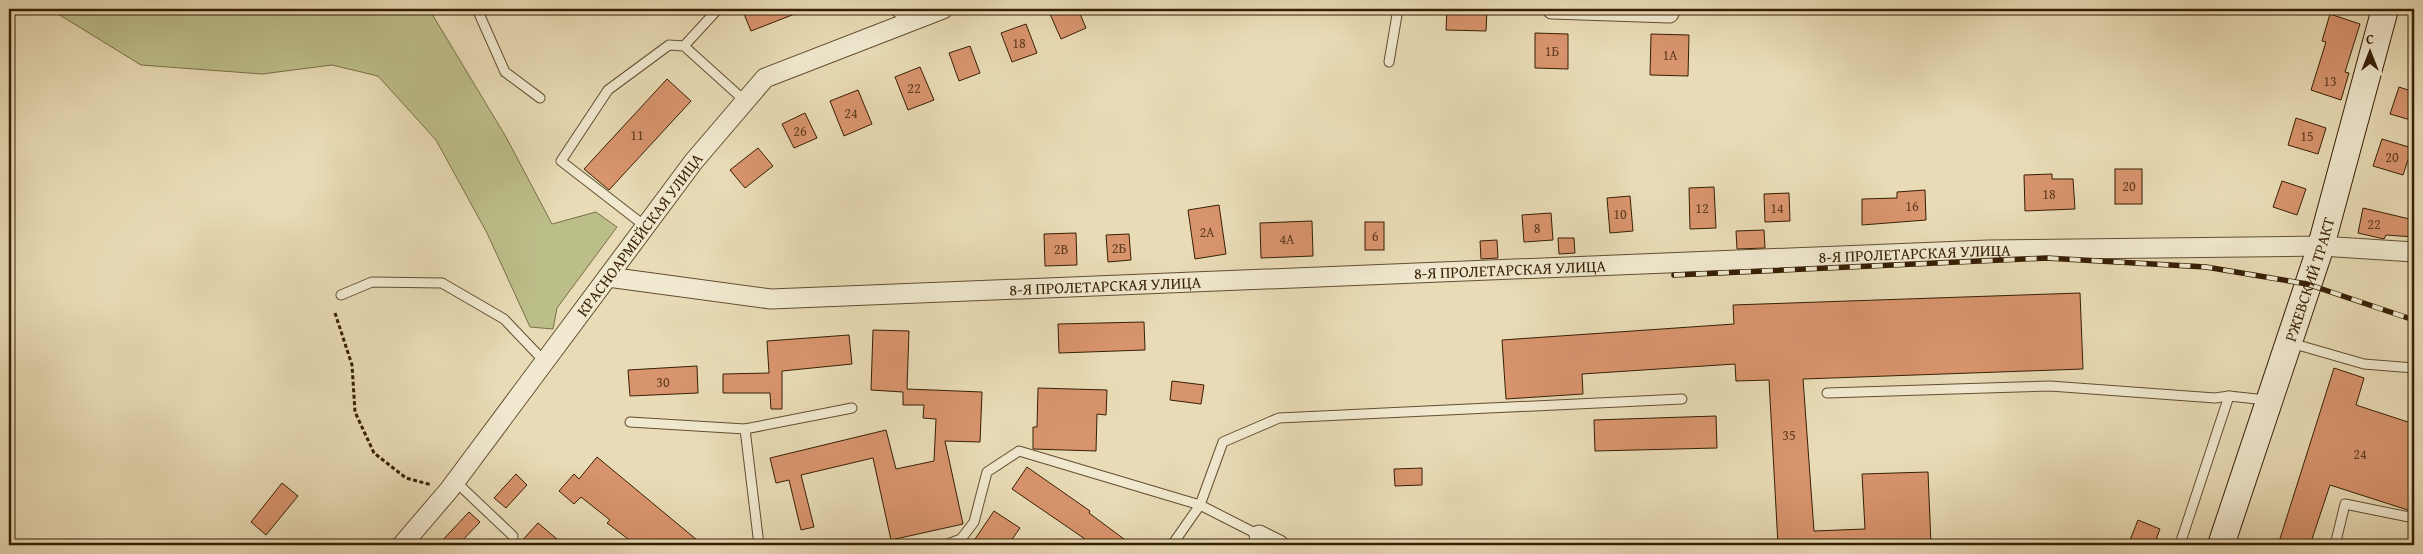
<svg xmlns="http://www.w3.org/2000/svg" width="2423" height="554" font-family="'Gentium Book Plus',serif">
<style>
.green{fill:#bcbe8a;stroke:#7a6e47}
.building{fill:#d8946d;stroke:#371f04}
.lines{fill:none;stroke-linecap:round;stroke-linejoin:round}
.lane-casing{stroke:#634e30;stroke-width:11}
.street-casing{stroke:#634e30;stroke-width:21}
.secondary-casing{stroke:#371f04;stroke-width:28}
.path{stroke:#371f04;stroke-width:3;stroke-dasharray:4 2.5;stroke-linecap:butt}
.lane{stroke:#f0e8cf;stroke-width:9}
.street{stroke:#f0e8cf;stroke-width:19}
.secondary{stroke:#f0e8cf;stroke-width:26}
.rail-casing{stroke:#371f04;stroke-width:5.5}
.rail{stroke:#f0e8cf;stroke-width:4;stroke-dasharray:11;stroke-linecap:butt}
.labels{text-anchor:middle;stroke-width:5;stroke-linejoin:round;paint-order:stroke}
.number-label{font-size:14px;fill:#5f3c1e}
.street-label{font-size:16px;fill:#371f04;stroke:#f0e8cf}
</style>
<rect width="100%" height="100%" fill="#e8dbb5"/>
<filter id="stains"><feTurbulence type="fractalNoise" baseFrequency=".004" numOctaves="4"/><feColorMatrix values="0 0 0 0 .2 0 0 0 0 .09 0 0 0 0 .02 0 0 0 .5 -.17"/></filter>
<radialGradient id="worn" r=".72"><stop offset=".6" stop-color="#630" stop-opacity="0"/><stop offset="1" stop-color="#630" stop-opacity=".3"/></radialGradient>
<polygon class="green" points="50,9 429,9 506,137 552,224 596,212 617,227 557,308 553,329 530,327 487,233 436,140 378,76 332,65 262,74 141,65"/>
<g class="building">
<polygon points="742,9 804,9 805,10 751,31"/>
<polygon points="1063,9 1078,9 1086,28 1061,39 1050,14"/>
<polygon points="1447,9 1487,9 1486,31 1446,30"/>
<polygon points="2330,14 2360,24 2345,72 2349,73 2341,100 2311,90 2326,42 2322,41"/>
<polygon points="1026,24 1037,53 1012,62 1001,33"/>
<polygon points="1535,33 1568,34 1568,69 1535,68"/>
<polygon points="1651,34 1689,35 1688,76 1650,75"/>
<polygon points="970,46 980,73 959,81 949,53"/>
<polygon points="920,67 934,100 908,110 895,77"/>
<polygon points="667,79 691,101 609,190 584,169"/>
<polygon points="2399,87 2414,92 2414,121 2390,114"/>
<polygon points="858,90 872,124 844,136 830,101"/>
<polygon points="805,113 817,138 794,148 782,124"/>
<polygon points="2296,118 2326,128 2318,154 2288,145"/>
<polygon points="2382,139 2412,148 2403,175 2373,166"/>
<polygon points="758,148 773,166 745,188 730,170"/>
<rect x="2115" y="169" width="27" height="35"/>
<polygon points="2052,174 2052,179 2073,179 2075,209 2025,211 2024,175"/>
<polygon points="2282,181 2306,189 2297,215 2273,207"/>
<polygon points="1714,187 1716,228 1690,229 1689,188"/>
<polygon points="1925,190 1926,220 1862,225 1862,199 1897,198 1897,192"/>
<polygon points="1789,193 1790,221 1765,222 1764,194"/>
<polygon points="1630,196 1633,231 1610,233 1607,198"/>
<polygon points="1219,205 1226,254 1195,259 1188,210"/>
<polygon points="2363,208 2414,220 2414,237 2386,235 2384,239 2358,233"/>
<polygon points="1551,213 1553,240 1524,242 1522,215"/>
<polygon points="1312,221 1313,256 1261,258 1260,223"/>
<rect x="1365" y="222" width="19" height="28"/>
<polygon points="1764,230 1765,248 1737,249 1736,231"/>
<polygon points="1076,233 1077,265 1045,266 1044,234"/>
<polygon points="1129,234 1131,260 1108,262 1106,235"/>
<polygon points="1558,238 1574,238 1575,253 1559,254"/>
<polygon points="1497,240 1498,258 1481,259 1480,241"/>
<polygon points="2080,293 2083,369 1803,379 1814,531 1865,529 1862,474 1928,472 1931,545 1778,545 1769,380 1736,381 1735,364 1582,374 1583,394 1506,399 1502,340 1734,324 1733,305"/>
<polygon points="1144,322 1145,350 1059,353 1058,324"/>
<polygon points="873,330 909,331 907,389 982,392 980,442 945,441 963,524 891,540 873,458 801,475 814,527 801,530 789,480 776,483 770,458 886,430 896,469 934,461 936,419 923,418 924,405 903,405 903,392 871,390"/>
<polygon points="849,335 852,364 782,371 782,409 771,409 770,393 723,393 723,374 769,373 767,341"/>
<polygon points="697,366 698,393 630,396 628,370"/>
<polygon points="2334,368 2364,378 2356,405 2414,424 2414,512 2330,485 2310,545 2278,545"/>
<polygon points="1172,381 1204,385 1201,404 1170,400"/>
<polygon points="1038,388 1107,390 1106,415 1097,414 1096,451 1033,449 1033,427 1037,427"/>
<polygon points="1716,416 1717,448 1595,451 1594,420"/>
<polygon points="597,457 703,545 636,545 607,523 610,520 581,497 574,504 559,491 574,474 579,479"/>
<polygon points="1027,467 1090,511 1089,513 1132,545 1081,545 1085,539 1012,489"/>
<polygon points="1422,468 1422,485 1395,486 1394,469"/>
<polygon points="516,474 527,485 506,508 494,498"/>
<polygon points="282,483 298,496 266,535 251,522"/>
<polygon points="994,511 1020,528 1008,545 971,545"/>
<polygon points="469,512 480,522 458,545 438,545"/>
<polygon points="2138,520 2160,529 2154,545 2128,545"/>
<polygon points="538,523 564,545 518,545"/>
</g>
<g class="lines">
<g class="lane-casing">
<g id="lane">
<polyline points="477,9 505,72 540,98"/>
<polyline points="893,9 910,22"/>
<polyline points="684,46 718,9"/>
<polyline points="1389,62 1398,9"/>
<polyline points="645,226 561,161 608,90 669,45 684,46 745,101"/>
<polyline points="341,295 372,282 442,283 504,319 544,361"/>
<polyline points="2291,343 2364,364 2414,368"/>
<polyline points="1827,393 2050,386 2215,398 2229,396"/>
<polyline points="630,422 745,429"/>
<polyline points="456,482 513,536"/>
<polyline points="1259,535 1200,505 1223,442 1279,418 1682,399"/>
<polyline points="759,545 745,429 852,408"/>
<polyline points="945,545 961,539 974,522 987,472 1019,451 1200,505 1172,545"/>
<polyline points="2184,545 2180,544 2229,396 2266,400"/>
<polyline points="2335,545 2345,504 2414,518"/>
</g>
</g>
<g class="street-casing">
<g id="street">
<polyline points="1552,9 1669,13 1671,9"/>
<path id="s1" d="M608,277L771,299L1988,250L2321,246L2414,252"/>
<polyline points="1259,535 1279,545"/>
<path id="s2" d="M402,545L449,490L694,161L765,78L943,9"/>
</g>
</g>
<g class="secondary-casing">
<g id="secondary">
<path id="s3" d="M2221,545L2321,246L2385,9"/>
</g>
</g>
<polyline class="path" points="335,313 352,365 355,412 374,453 406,478 432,485"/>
<use href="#lane" class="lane"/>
<use href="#street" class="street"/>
<use href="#secondary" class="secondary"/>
<g class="rail-casing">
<polyline id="rail" points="1674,275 2046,258 2206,267 2307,284 2414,320"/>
</g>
<use href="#rail" class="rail"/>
</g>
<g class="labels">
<g class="number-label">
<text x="1019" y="48">18</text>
<text x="1552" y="56">1Б</text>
<text x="1670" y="60">1А</text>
<text x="2330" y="86">13</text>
<text x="914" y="93">22</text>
<text x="851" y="118">24</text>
<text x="800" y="136">26</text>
<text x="637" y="140">11</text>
<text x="2307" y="141">15</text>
<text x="2392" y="162">20</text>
<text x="2129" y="191">20</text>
<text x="2049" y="199">18</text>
<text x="1912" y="211">16</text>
<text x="1702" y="213">12</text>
<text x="1777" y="213">14</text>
<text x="1620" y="219">10</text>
<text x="2374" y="229">22</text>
<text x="1537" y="233">8</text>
<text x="1207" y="237">2А</text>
<text x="1375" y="241">6</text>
<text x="1287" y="244">4А</text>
<text x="1119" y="253">2Б</text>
<text x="1061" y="254">2В</text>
<text x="663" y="387">30</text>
<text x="1789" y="440">35</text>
<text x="2360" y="459">24</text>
</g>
<g class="street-label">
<text dy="6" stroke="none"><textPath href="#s2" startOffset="391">КРАСНОАРМЕЙСКАЯ УЛИЦА</textPath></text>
<text dy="6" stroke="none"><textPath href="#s1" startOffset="1309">8-Я ПРОЛЕТАРСКАЯ УЛИЦА</textPath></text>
<text dy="6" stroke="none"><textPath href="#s1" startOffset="904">8-Я ПРОЛЕТАРСКАЯ УЛИЦА</textPath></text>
<text dy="6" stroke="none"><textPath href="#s3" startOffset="280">РЖЕВСКИЙ ТРАКТ</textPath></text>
<text dy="6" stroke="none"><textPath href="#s1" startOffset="499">8-Я ПРОЛЕТАРСКАЯ УЛИЦА</textPath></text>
</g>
</g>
<rect width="2423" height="554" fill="none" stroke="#e8dbb5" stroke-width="30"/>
<rect x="10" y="10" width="2403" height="534" fill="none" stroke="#371f04" stroke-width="2.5"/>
<rect x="15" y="15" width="2393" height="524" fill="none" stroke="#371f04"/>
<g transform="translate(2370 52)" stroke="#f0e8cf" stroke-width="4" paint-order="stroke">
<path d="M0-4L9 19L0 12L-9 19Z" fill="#371f04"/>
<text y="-8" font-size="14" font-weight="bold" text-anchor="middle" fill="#371f04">С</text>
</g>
<rect width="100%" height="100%" filter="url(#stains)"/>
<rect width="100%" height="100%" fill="url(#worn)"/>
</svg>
